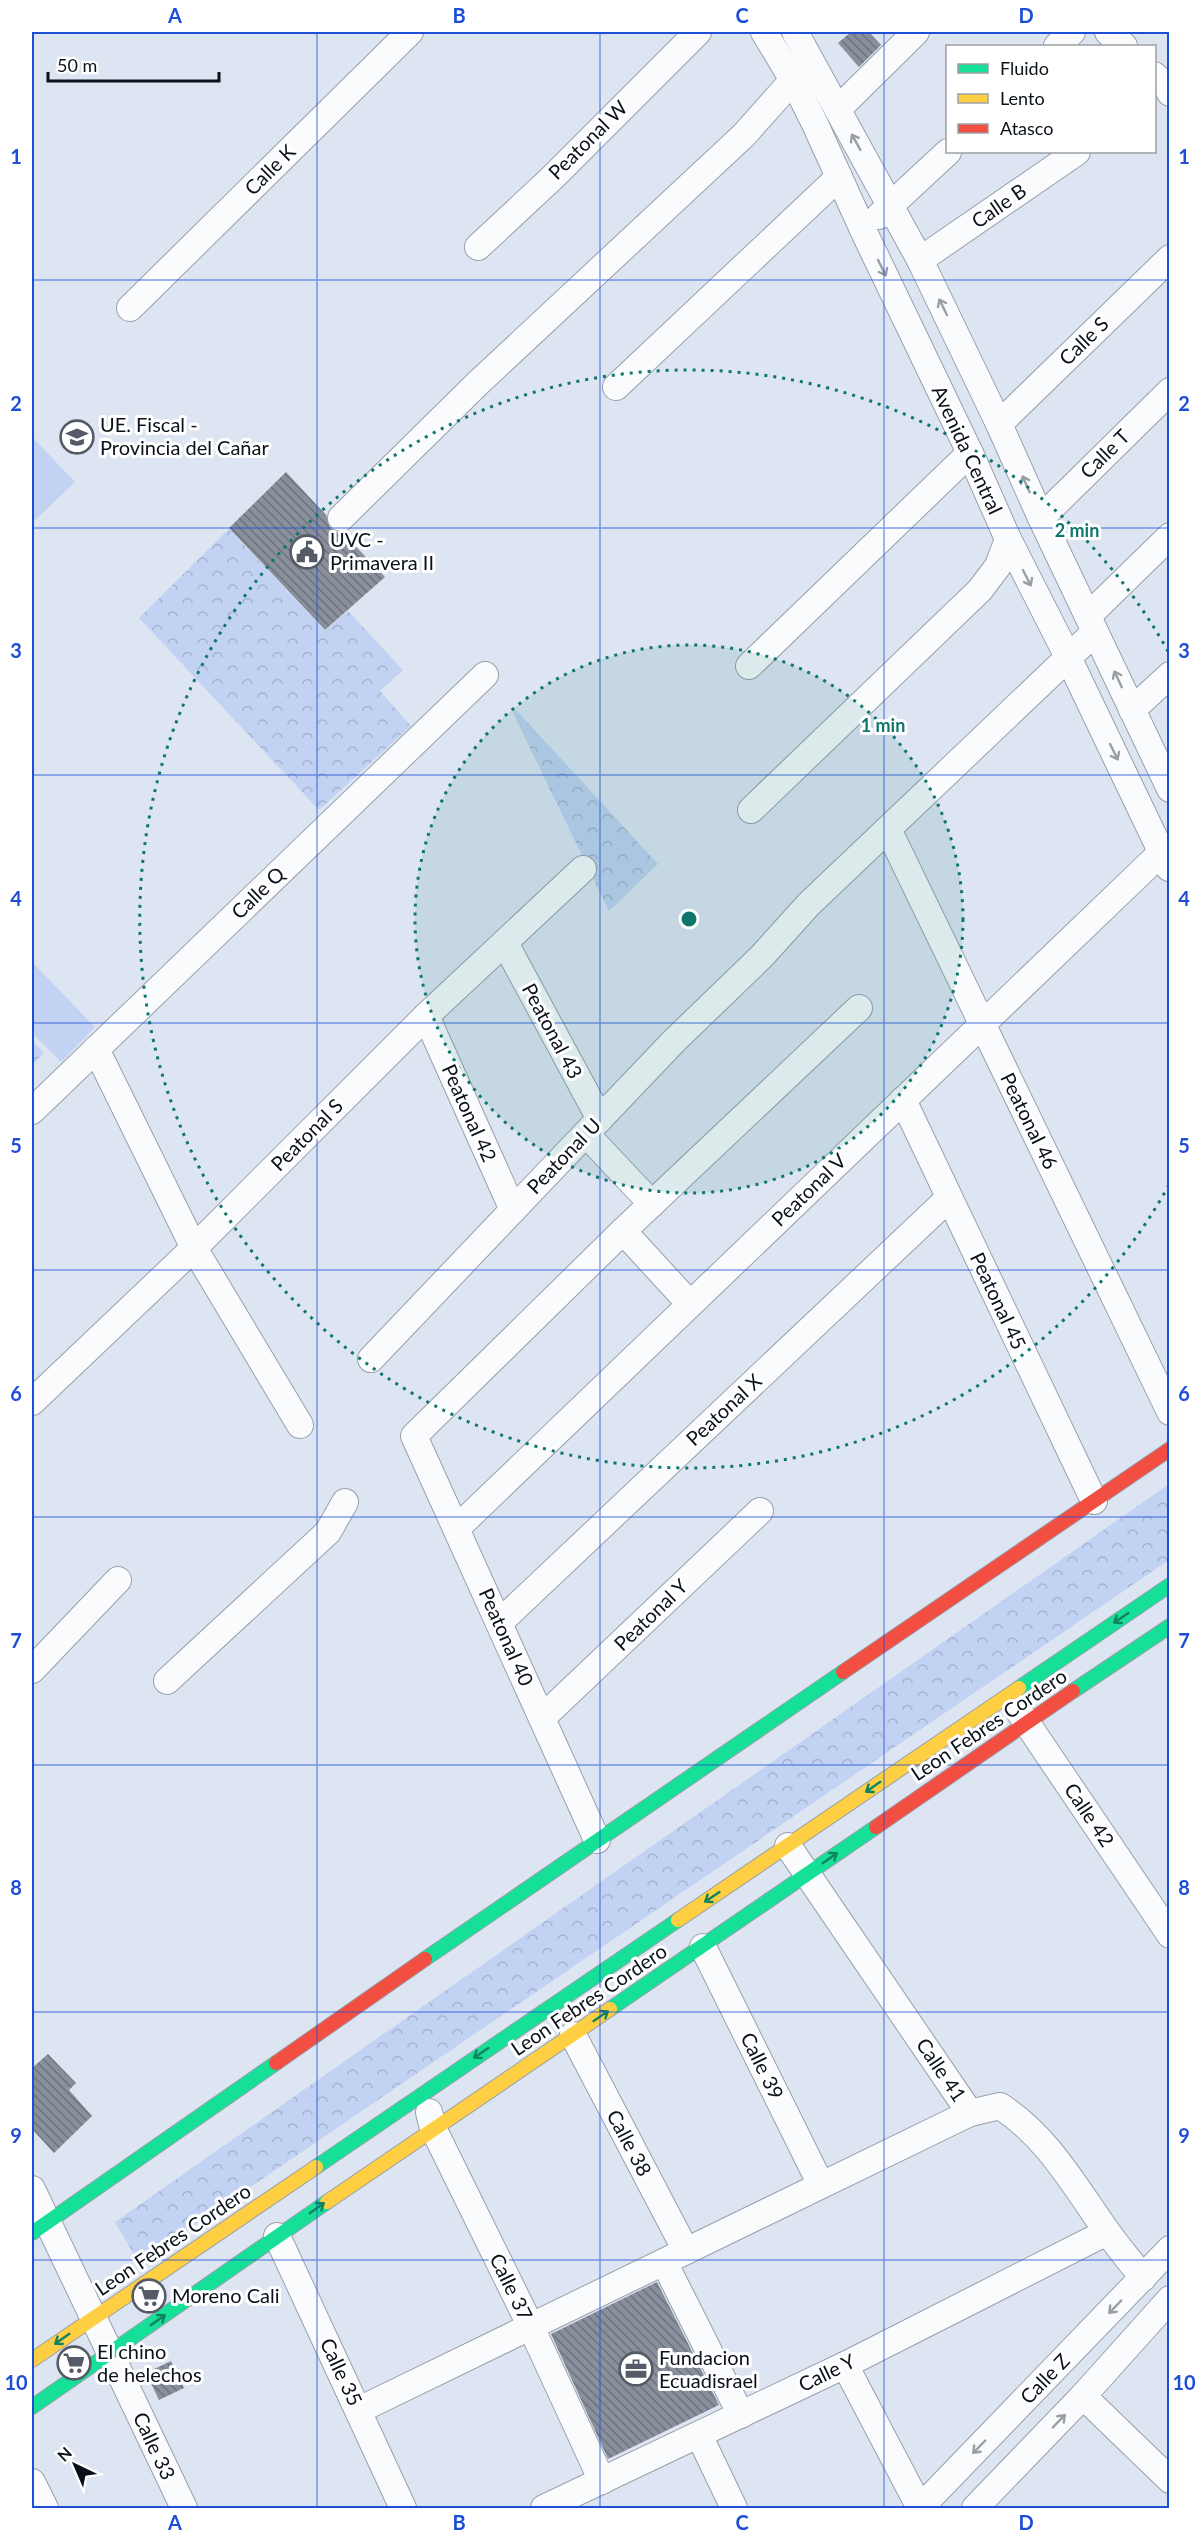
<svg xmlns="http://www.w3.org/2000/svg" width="1201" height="2540" font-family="Lato,sans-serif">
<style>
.park{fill:url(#park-crowns)}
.pitch{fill:#c1d2f2}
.building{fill:url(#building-back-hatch)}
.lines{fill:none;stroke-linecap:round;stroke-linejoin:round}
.street-casing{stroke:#99a0ac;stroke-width:28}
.fast-casing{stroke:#99a0ac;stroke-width:16}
.slow-casing{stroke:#99a0ac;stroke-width:16}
.jam-casing{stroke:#99a0ac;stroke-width:16}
.street{stroke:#fafbfd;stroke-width:26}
.fast{stroke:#16e098;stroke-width:14}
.slow{stroke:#ffcf43;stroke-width:14}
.jam{stroke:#f24e42;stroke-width:14}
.oneway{stroke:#9a9da3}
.oneway2{stroke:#118360}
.grid{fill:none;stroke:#1d4ed8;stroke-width:1.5;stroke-opacity:0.55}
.ring{fill:none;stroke:#0f766e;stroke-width:3;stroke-dasharray:3 6}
.labels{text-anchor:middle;stroke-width:6;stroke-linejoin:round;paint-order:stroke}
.street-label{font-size:20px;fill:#0b111b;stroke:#fff}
.poi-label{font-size:20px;fill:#0b111b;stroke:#fff;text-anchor:start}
.centre{fill:#0f766e;stroke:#fff;stroke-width:3}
.ring-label{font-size:18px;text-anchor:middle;font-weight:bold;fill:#0f766e;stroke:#fff;stroke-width:6;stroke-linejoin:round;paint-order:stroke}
.neatline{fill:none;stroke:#1d4ed8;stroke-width:2}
.grid-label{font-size:20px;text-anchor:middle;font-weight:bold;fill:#1d4ed8}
</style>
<defs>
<pattern id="park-crowns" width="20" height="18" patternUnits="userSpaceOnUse" patternTransform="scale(1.5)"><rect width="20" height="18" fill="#c1d2f2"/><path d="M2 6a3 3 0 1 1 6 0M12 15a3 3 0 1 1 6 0" fill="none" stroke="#a4b3cf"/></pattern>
<pattern id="building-back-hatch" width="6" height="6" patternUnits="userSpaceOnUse" patternTransform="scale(1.5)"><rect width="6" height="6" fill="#89909b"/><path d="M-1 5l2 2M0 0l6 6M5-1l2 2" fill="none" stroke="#6e747e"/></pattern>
</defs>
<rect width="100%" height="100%" fill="#dde5f3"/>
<g class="park">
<polygon points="229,529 325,631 348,611 403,670 380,691 411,726 319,810 139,618"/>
<polygon points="516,710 658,864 609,911 513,713"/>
<polygon points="32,1041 44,1053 32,1065"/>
<polygon points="1169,1484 1169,1560 139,2263 115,2222"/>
</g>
<g class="pitch">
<polygon points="32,437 75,482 32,523"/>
<polygon points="32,962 95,1027 61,1062 32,1033"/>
</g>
<g class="building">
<polygon points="851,32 869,32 881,45 859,67 838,43"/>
<polygon points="286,472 326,515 330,528 336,532 343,533 385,577 325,630 229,528"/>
<polygon points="48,2054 76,2083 69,2090 92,2116 54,2153 32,2129 32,2068"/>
<polygon points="657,2282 719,2405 608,2459 551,2334"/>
<polygon points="171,2361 184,2388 159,2400 146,2373"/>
</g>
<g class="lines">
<g class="street-casing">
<g id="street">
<polyline points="764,32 793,80 815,124 863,230 970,453 1008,539 1068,657 1169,868"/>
<polyline points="795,32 920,260 999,424 1041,518 1170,789"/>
<polyline points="1108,32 1124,46"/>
<polyline points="1057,46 1072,32"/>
<polyline points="1154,75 1167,87 1170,93"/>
<polyline points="838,109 916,32"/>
<polyline points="879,216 948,152"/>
<polyline points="478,247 552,178 698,32"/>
<polyline points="920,260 1077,152"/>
<polyline points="130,308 410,32"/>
<polyline points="616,387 839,177"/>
<polyline points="999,424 1170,258"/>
<polyline points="341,518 477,384 744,135 793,80"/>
<polyline points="1041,518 1170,391"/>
<polyline points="1088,616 1170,536"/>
<polyline points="749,666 970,453"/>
<polyline points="1132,710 1170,675"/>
<polyline points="751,810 980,590 998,566 1008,539"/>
<polyline points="888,829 1170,1412"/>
<polyline points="505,943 600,1119"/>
<polyline points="426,1016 513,1210"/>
<polyline points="96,1049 194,1248 300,1425"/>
<polyline points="903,1100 1094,1501"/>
<polyline points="32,1111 485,675"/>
<polyline points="586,1134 652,1204"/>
<polyline points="623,1231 690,1304"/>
<polyline points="371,1359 673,1042 762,956 809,904 1095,632"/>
<polyline points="32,1402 194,1248 426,1016 583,869"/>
<polyline points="457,1528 1162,852"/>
<polyline points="499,1623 949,1198"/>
<polyline points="32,1670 118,1580"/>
<polyline points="167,1681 328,1532 345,1502"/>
<polyline points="1016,1707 1170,1935"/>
<polyline points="542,1718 760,1511"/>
<polyline points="597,1840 414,1436 623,1231 859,1008"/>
<path d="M788,1846L970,2113L1000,2106C1047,2136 1074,2185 1106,2230C1117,2246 1131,2262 1143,2278"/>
<polyline points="703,1947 821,2185"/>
<polyline points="573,2035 686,2251"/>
<polyline points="429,2112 433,2128 531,2327 602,2481"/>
<polyline points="32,2189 184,2508"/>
<polyline points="277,2236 403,2508"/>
<polyline points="664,2262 741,2415"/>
<polyline points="845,2365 920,2508"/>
<polyline points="1083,2396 1170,2480"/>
<polyline points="359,2410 970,2113"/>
<polyline points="699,2435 734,2508"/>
<polyline points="32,2482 45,2508"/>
<polyline points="544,2508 845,2365 1107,2232"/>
<polyline points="920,2508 1170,2249"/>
<polyline points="975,2508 1083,2396 1170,2299"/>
</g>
</g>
<g class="fast-casing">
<g id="fast">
<polyline points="1019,1688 1170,1585"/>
<polyline points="1073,1691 1170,1626"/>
<polyline points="425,1959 843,1672"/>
<polyline points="610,2009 876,1827"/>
<polyline points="316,2167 678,1920"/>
<polyline points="32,2233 276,2063"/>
<polyline points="32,2407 327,2202"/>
</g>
</g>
<g class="slow-casing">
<g id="slow">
<polyline points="678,1920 1019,1688"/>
<polyline points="327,2202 610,2009"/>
<polyline points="32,2360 316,2167"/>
</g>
</g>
<g class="jam-casing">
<g id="jam">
<polyline points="843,1672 1170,1449"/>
<polyline points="876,1827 1073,1691"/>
<polyline points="276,2063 425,1959"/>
</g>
</g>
<use href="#street" class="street"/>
<use href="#fast" class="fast"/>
<use href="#slow" class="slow"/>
<use href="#jam" class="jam"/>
</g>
<defs><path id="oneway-shaft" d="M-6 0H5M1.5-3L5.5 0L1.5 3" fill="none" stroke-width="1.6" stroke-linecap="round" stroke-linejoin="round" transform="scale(1.5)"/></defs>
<g class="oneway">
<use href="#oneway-shaft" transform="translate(856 142) rotate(-119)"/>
<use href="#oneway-shaft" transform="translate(882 268) rotate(64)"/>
<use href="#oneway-shaft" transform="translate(943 307) rotate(-116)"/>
<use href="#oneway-shaft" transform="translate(1026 484) rotate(-114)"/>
<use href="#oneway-shaft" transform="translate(1027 578) rotate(63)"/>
<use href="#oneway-shaft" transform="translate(1118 679) rotate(-115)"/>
<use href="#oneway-shaft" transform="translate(1114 752) rotate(64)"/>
<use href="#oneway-shaft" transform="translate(1115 2307) rotate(134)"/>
<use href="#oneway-shaft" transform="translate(1059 2421) rotate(-46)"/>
<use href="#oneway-shaft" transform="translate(979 2447) rotate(134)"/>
</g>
<g class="oneway2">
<use href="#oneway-shaft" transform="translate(1121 1618) rotate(146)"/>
<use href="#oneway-shaft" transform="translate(873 1787) rotate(145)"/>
<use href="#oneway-shaft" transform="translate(830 1858) rotate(-35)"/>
<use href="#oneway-shaft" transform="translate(712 1897) rotate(146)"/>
<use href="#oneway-shaft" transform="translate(601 2016) rotate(-34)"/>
<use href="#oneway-shaft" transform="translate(481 2053) rotate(146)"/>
<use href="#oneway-shaft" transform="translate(317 2208) rotate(-35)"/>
<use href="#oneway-shaft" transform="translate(158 2320) rotate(-35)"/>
<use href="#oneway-shaft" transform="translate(62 2339) rotate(145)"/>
</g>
<path class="grid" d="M317,32V2508M600,32V2508M884,32V2508M32,280H1170M32,528H1170M32,775H1170M32,1023H1170M32,1270H1170M32,1517H1170M32,1765H1170M32,2012H1170M32,2260H1170"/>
<circle cx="689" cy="919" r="274" fill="#0f766e" fill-opacity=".12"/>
<g class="ring">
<circle cx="689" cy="919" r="274"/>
<path d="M1169 1185A549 549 0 1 1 1169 653"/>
</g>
<defs>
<g id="school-ring" transform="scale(1.725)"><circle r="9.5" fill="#fff" stroke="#545b67" stroke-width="1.5"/><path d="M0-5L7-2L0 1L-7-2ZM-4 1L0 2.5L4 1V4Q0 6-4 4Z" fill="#545b67"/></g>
<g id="civic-ring" transform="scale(1.725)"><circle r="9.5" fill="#fff" stroke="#545b67" stroke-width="1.5"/><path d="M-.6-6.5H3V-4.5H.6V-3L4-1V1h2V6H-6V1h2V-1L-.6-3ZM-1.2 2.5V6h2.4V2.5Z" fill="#545b67"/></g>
<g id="supermarket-ring" transform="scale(1.725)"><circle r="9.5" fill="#fff" stroke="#545b67" stroke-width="1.5"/><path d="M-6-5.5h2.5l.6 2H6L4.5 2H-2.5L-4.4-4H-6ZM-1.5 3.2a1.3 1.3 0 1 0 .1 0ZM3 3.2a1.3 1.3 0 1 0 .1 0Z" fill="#545b67"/></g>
<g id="office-ring" transform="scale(1.725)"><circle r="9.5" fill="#fff" stroke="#545b67" stroke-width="1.5"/><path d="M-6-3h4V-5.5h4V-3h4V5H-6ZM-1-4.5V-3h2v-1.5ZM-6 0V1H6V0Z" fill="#545b67"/></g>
</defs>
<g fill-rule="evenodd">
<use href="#school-ring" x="77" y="437"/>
<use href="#civic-ring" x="307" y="552"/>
<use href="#supermarket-ring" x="149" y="2296"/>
<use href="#supermarket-ring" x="74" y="2363"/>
<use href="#office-ring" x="636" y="2369"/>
</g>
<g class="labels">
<g class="street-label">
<text transform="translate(588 140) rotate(-45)" y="7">Peatonal W</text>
<text transform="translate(270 170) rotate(-45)" y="7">Calle K</text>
<text transform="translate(999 206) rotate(-35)" y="7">Calle B</text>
<text transform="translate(1084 341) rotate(-44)" y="7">Calle S</text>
<text transform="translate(967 450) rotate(65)" y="7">Avenida Central</text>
<text transform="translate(1105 454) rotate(-45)" y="7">Calle T</text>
<text transform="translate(258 893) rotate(-44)" y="7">Calle Q</text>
<text transform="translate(552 1031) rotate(62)" y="7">Peatonal 43</text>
<text transform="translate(469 1113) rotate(66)" y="7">Peatonal 42</text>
<text transform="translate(1029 1121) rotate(64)" y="7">Peatonal 46</text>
<text transform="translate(307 1135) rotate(-45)" y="7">Peatonal S</text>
<text transform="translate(564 1156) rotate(-46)" y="7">Peatonal U</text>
<text transform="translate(809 1190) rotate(-44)" y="7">Peatonal V</text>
<text transform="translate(998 1301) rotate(65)" y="7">Peatonal 45</text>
<text transform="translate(724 1410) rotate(-43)" y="7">Peatonal X</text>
<text transform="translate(651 1615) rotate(-44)" y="7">Peatonal Y</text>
<text transform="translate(506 1637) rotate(66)" y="7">Peatonal 40</text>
<text transform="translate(989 1725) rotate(-34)" y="7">Leon Febres Cordero</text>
<text transform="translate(1089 1815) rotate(56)" y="7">Calle 42</text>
<text transform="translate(589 2000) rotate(-34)" y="7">Leon Febres Cordero</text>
<text transform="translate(762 2066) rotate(64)" y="7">Calle 39</text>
<text transform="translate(941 2070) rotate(56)" y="7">Calle 41</text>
<text transform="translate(629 2143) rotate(62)" y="7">Calle 38</text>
<text transform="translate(173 2240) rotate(-34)" y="7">Leon Febres Cordero</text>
<text transform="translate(511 2287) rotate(64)" y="7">Calle 37</text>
<text transform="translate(341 2372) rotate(65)" y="7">Calle 35</text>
<text transform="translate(827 2373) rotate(-26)" y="7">Calle Y</text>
<text transform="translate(1045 2379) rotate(-46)" y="7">Calle Z</text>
<text transform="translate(154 2446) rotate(65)" y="7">Calle 33</text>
</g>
<g class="poi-label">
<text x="100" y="432">UE. Fiscal -<tspan x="100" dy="23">Provincia del Cañar</tspan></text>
<text x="330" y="547">UVC -<tspan x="330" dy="23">Primavera II</tspan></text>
<text x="172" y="2303">Moreno Cali</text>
<text x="97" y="2359">El chino<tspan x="97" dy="23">de helechos</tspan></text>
<text x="659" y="2365">Fundacion<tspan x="659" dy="23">Ecuadisrael</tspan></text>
</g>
</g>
<circle cx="689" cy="919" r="9" class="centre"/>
<g class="ring-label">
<text x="1077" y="537">2 min</text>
<text x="883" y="732">1 min</text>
</g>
<rect width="1201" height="2540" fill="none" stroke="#ffffff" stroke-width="66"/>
<rect x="946" y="45" width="210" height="108" fill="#ffffff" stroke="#9da0a4" stroke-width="1.5"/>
<rect x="958" y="64" width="30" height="9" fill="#16e098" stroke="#9da0a4" stroke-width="1.5"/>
<text x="1000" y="75" font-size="18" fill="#0b111b">Fluido</text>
<rect x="958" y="94" width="30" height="9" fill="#ffcf43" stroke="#9da0a4" stroke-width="1.5"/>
<text x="1000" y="105" font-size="18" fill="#0b111b">Lento</text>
<rect x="958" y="124" width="30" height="9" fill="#f24e42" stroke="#9da0a4" stroke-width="1.5"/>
<text x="1000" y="135" font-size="18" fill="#0b111b">Atasco</text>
<g transform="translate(75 2465) rotate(316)" stroke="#ffffff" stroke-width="4.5" paint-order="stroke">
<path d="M0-4.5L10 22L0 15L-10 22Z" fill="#0b111b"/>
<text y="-9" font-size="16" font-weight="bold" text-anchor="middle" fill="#0b111b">N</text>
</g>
<path d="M48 72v9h171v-9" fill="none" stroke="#0b111b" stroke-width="3"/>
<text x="57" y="72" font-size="18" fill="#0b111b" stroke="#ffffff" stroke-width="4.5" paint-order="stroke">50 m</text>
<rect x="33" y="33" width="1135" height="2474" class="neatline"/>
<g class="grid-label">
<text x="175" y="23">A</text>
<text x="459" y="23">B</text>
<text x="742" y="23">C</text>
<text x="1026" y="23">D</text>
<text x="16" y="164">1</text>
<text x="1184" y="164">1</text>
<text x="16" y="411">2</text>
<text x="1184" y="411">2</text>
<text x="16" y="658">3</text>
<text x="1184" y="658">3</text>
<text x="16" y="906">4</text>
<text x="1184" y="906">4</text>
<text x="16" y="1153">5</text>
<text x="1184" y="1153">5</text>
<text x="16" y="1401">6</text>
<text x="1184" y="1401">6</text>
<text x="16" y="1648">7</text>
<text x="1184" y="1648">7</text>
<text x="16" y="1895">8</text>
<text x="1184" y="1895">8</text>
<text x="16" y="2143">9</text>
<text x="1184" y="2143">9</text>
<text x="16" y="2390">10</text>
<text x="1184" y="2390">10</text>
<text x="175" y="2530">A</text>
<text x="459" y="2530">B</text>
<text x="742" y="2530">C</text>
<text x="1026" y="2530">D</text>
</g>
</svg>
